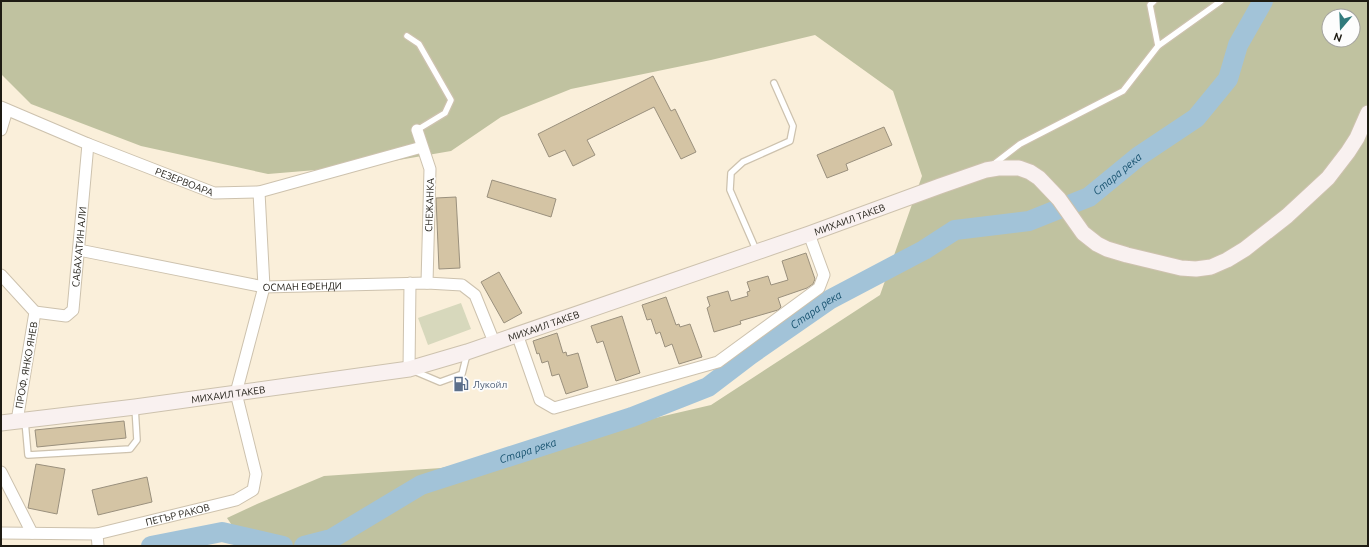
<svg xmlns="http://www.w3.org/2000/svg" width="1369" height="547" font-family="Ubuntu,sans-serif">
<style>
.green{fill:#d7d8bc}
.forest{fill:#c0c2a0;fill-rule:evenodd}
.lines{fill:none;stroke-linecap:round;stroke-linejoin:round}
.river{stroke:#a2c3d8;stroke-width:20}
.building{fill:#d4c4a4;stroke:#9a907d}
.lane-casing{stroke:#cdc2ae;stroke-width:8}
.street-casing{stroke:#cdc2ae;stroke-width:13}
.secondary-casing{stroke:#cdc2ae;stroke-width:17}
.lane{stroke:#fff;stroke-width:5.5}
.street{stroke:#fff;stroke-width:11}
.secondary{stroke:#f9f1f0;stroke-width:15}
.labels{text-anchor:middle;stroke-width:3.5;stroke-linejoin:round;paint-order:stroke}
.street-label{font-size:10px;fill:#1e1b13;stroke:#fdfdfd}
.service-label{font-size:10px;fill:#4e5e75;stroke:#fdfdfd;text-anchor:start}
.water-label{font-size:11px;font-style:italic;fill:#17526f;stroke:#fdfdfd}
</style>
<rect width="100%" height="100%" fill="#faefda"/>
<polygon class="green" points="461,303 471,329 428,345 418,318"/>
<path class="forest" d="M1,1H1368V546H246L227,518L257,504L324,476L441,468L711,405L880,295L922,176L893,91L815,35L711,60L571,89L501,117L451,151L364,166L268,174L141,146L31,104L1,74ZM1329,16H1353V40H1329Z"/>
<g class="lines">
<g class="river">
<polyline points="151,546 222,532 283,546"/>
<path id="s1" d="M304,546L331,539L421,485L632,417L708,387L750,355L829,300L924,250L955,230L1029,221L1089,197L1139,156L1196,118L1228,79L1238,45L1263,1"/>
</g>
</g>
<g class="building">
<polygon points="653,76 671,111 675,109 696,152 681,159 654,107 587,140 595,155 573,166 565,150 549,157 538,134"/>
<polygon points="884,127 892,145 846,164 848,170 827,178 817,155"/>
<polygon points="492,180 556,199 551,217 487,197"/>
<polygon points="456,197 460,268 439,269 436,198"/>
<polygon points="806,253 815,279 813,284 807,288 778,298 781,307 778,310 740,321 741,324 714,332 707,308 710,306 707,297 728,291 731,301 748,296 747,292 750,291 747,282 768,276 771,285 788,280 782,261"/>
<polygon points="499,272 522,313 504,323 481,282"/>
<polygon points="666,297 676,325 679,324 680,327 690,324 702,357 679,364 672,344 665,347 660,332 656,334 651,319 647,320 642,305"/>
<polygon points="622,316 640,373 616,381 603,341 597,343 591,326"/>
<polygon points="557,333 563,353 566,352 567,356 578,353 588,387 566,394 559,374 552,376 548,361 542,363 539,353 537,354 533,341"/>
<polygon points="124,421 126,438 37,447 35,430"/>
<polygon points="36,464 65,469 57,514 28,508"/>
<polygon points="147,477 152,502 98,515 92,490"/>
</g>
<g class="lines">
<g class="lane-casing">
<g id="lane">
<polyline points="1154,1 1150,5 1158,46"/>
<polyline points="407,36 419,44 451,100 445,113 417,130"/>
<polyline points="994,164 1020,144 1123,91 1158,46 1221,1"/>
<polyline points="757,252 730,190 731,173 743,162 790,141 793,126 774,83"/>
<polyline points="414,371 440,382 462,374 467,354"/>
<polyline points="25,421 28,455 130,449 137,440 135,407"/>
</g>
</g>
<g class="street-casing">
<g id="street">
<path id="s2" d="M1,107L88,144L214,193L259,192L422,147"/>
<polyline points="1,130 7,110"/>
<polyline points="417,130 430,169 427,283"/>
<path id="s3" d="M79,250L264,287L427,283L462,285L475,295L494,342"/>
<polyline points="1,275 35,312 17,421"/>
<path id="s4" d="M35,312L66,316L73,310L88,144"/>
<polyline points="517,334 540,400 554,408 718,362 819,288 824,275 809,234"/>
<polyline points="409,369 410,283"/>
<polyline points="1,472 32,533"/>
<path id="s5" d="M1,533L97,534L236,500L253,490L256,474L236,393L264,287L259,192"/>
<polyline points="97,534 98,546"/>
</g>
</g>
<g class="secondary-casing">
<g id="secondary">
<path id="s6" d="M1,423L135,407L409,369L467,352L809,234L940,186L986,170L998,168H1019L1030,172L1039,178L1059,199L1083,233L1097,244L1107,249L1127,255L1181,268L1196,269L1211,267L1227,260L1245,249L1287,216L1314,191L1328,178L1348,152L1357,138L1368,113"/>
</g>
</g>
<use href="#lane" class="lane"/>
<use href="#street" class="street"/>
<use href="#secondary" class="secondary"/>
</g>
<defs>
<g id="fuel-bare" transform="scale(1.2)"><path d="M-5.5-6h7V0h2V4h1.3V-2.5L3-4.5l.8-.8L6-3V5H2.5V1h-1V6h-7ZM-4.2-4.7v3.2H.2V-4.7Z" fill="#5c6f8a" stroke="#fdfdfd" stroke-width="2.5" paint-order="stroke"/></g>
</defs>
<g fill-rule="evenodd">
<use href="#fuel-bare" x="461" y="384"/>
</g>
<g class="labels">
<g class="street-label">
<text dy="4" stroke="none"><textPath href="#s2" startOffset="198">РЕЗЕРВОАРА</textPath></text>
<text transform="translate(429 205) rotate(-88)" y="4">СНЕЖАНКА</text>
<text dy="4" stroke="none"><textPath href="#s6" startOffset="877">МИХАИЛ ТАКЕВ</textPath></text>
<text dy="4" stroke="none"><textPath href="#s4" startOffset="104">САБАХАТИН АЛИ</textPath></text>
<text dy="4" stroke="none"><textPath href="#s3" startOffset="227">ОСМАН ЕФЕНДИ</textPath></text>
<text dy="4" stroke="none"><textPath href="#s6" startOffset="553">МИХАИЛ ТАКЕВ</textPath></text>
<text transform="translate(26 365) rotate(-80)" y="4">ПРОФ. ЯНКО ЯНЕВ</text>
<text dy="4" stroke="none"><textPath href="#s6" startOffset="229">МИХАИЛ ТАКЕВ</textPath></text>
<text dy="4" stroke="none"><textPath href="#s5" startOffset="179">ПЕТЪР РАКОВ</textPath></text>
</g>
<g class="service-label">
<text x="473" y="388">Лукойл</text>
</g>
<g class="water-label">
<text dy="4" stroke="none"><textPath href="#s1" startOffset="905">Стара река</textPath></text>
<text dy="4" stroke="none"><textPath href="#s1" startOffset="569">Стара река</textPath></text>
<text dy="4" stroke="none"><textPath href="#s1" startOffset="245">Стара река</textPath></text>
</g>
</g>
<rect width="1369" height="547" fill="none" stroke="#1e1b13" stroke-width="4"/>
<g transform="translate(1341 28) rotate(199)"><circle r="19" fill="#fdfdfd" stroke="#a4a39f"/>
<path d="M0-3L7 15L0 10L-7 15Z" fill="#317a7c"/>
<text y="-6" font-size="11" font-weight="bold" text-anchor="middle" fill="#1e1b13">N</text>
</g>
</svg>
